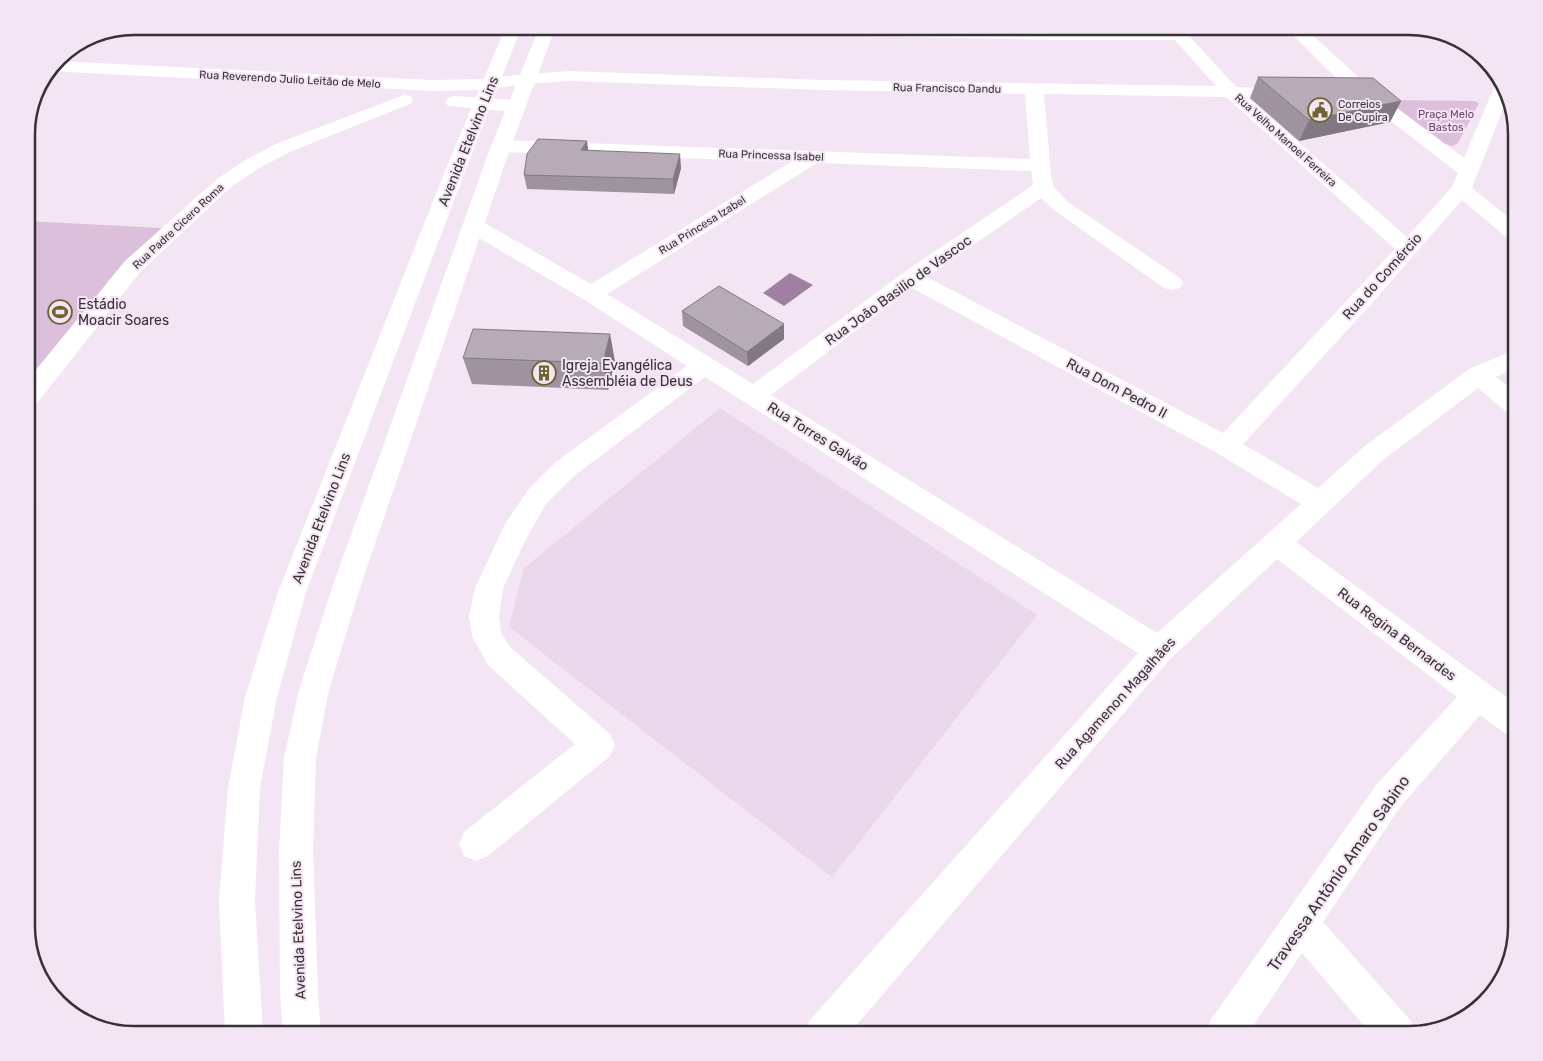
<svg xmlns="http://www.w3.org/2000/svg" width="1543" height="1061" font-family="Rubik,sans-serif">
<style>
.built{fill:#ebd7eb}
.green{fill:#dbbfdb}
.water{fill:#a080a0}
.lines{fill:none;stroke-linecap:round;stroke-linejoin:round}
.minor{fill:#fff;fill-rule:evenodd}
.tertiary{fill:#fff;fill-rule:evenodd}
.secondary{fill:#fff;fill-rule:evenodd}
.wall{fill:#9e939e}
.shaded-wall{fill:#817881}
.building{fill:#b8abb8;stroke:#817881}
.labels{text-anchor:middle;stroke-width:4;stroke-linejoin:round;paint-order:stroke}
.far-street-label{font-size:11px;fill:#373237;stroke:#f3e5f3}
.far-poi-label{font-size:11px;fill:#373237;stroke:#f3e5f3;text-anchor:start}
.far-park-label{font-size:11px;fill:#704471;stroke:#f3e5f3}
.street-label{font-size:14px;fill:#373237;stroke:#f3e5f3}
.poi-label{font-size:14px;fill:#373237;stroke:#f3e5f3;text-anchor:start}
.near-street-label{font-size:16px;fill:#373237;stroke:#f3e5f3}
.rim{fill:none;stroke:#373237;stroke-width:2.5}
</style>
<rect width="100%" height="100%" fill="#f3e5f3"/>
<polygon class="built" points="720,408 1037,615 832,877 509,627 524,568"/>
<g class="green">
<polygon points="265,26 357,26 354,32"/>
<polygon points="1384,100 1474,101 1479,103 1458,143 1453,146 1441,143"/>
<polygon points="26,221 162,228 26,397"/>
</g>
<polygon class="water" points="790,273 813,285 784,306 763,293"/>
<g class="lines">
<g class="minor">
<path d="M789,26L1165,30L1163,26H1180L1236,87L1296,89L1299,93L1296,97L1290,98H1248L1407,237L1452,187L1458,173L1361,98L1330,72L1284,26H1302L1373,90L1464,158L1495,85L1498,81L1502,80L1507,99L1472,188L1517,224V241L1510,240L1462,200L1373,302L1243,444L1318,488L1365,446L1469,369L1517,349V367L1496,377L1517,393V416L1508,413L1478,388L1383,460L1296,542L1517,705V738L1506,734L1480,715L1401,806L1323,922L1411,1021L1415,1033L1372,1035L1302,953L1247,1035H1205L1210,1021L1377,784L1457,697L1277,559L1170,659L848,1035H804L809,1021L1138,653L705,377L574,476L546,504L527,537L503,588L499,616L501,633L510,647L610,734L615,745L610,756L488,856L476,861L464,856L459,844L464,832L575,744L488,665L472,636L469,616L475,588L505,524L528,490L556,462L687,366L583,299L467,231L463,226L467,221L474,220L481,221L591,284L791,162L501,152L494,150L491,146L494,142L501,140L1030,159L1025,94L823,90L568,81L527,84L521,83L518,79L521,75L568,71L823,80L1216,86L1175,40H1055L816,35L791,30ZM1044,94L1226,97L1395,249L1223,433L927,277L1041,198L1054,210L1164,288L1172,290L1180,288L1183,283L1180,278L1068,202L1054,187L1051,176ZM817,163L1031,171L1033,185L903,273L753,384L607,294ZM912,288L1217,453L1301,504L1157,633L771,395Z"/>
<polygon points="404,95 410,96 413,100 410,104 292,151 261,167 231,187 141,271 35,406 26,409 26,382 125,261 217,179 247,159 278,143"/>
</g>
<g class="tertiary">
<polygon points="56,61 432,80 480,79 527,74 533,75 536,79 533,83 527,84 480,90 432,91 49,71"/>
<polygon points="454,96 516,100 523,102 525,106 523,110 516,112 448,106 445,102 448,98"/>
</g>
<g class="secondary">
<polygon points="506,26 522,26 467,166 306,592 277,697 260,788 255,900 263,1035 225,1035 219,900 228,788 245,697 278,592 447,166"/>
<polygon points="540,26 556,26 511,146 361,585 329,690 316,758 313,851 318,991 321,1035 283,1035 280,991 279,851 284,758 299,690 333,585 491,146"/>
</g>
</g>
<g class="wall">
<polygon points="1258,77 1401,101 1390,122 1299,141 1250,98"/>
<polygon points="588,150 681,168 674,194 527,189 524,175"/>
<polygon points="682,311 784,339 748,366 683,326"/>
<polygon points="463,358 615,361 608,390 472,384"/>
</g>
<g class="shaded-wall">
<polygon points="1401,101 1390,122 1299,141 1309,120"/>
<polygon points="587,141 589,155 581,150"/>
<polygon points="680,154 681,168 674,194 673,179"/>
<polygon points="784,324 784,339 748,366 747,352"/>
<polygon points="610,334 615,361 608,390 603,363"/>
</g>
<g class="building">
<polygon points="1258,77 1373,78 1401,101 1309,120"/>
<polygon points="538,139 587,141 581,150 680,154 673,179 524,175 527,154"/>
<polygon points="719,286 784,324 747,352 682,311"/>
<polygon points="473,329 610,334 603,363 463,358"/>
</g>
<defs>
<g id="civic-ring" transform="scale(1.25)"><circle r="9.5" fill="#f3e5f3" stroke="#6f6431" stroke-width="1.5"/><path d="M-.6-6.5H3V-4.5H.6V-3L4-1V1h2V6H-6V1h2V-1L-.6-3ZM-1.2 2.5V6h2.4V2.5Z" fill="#6f6431"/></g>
<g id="stadium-ring" transform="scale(1.25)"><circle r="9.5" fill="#f3e5f3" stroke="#6f6431" stroke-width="1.5"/><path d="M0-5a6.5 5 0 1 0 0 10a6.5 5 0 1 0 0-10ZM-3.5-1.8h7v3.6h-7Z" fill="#6f6431"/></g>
<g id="building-ring" transform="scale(1.25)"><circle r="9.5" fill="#f3e5f3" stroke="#6f6431" stroke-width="1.5"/><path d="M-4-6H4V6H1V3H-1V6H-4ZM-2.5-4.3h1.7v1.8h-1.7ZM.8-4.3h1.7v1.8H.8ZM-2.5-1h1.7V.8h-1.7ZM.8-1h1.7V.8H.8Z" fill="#6f6431"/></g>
</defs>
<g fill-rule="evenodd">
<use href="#civic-ring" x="1320" y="110"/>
<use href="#stadium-ring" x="60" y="312"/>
<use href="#building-ring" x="544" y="373"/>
</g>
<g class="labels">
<g class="far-street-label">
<text transform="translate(290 79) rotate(3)" y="4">Rua Reverendo Julio Leitão de Melo</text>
<text transform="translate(947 88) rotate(1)" y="4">Rua Francisco Dandu</text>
<text transform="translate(1286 140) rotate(42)" y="4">Rua Velho Manoel Ferreira</text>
<text transform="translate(771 155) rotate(2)" y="4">Rua Princessa Isabel</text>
<text transform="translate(702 225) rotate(-32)" y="4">Rua Princesa Izabel</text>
<text transform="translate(178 226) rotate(-43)" y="4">Rua Padre Cicero Roma</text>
</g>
<g class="far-poi-label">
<text x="1338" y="108">Correios<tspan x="1338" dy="13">De Cupira</tspan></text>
</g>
<g class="far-park-label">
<text x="1446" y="118">Praça Melo<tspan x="1446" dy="13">Bastos</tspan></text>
</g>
<g class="street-label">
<text transform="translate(468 141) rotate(-68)" y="5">Avenida Etelvino Lins</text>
<text transform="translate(1382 276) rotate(-48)" y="5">Rua do Comércio</text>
<text transform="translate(898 290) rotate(-36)" y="5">Rua João Basilio de Vascoc</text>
<text transform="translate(1117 388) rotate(28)" y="5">Rua Dom Pedro II</text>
<text transform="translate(818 436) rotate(32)" y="5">Rua Torres Galvão</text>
<text transform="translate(321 518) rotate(-69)" y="5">Avenida Etelvino Lins</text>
<text transform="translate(1397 634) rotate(37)" y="5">Rua Regina Bernardes</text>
<text transform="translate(1115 703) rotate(-48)" y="5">Rua Agamenon Magalhães</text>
<text transform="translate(298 930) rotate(-92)" y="5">Avenida Etelvino Lins</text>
</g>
<g class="poi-label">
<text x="78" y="309">Estádio<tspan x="78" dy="16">Moacir Soares</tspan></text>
<text x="562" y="370">Igreja Evangélica<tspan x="562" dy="16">Assembléia de Deus</tspan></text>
</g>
<g class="near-street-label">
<text transform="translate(1338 873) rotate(-55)" y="6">Travessa Antônio Amaro Sabino</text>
</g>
</g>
<path d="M0 0H1543V1061H0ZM134 35H1409A99 99 0 0 1 1508 134V927A99 99 0 0 1 1409 1026H134A99 99 0 0 1 35 927V134A99 99 0 0 1 134 35Z" fill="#f3e5f3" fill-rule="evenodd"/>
<path class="rim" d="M134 35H1409A99 99 0 0 1 1508 134V927A99 99 0 0 1 1409 1026H134A99 99 0 0 1 35 927V134A99 99 0 0 1 134 35Z"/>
</svg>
